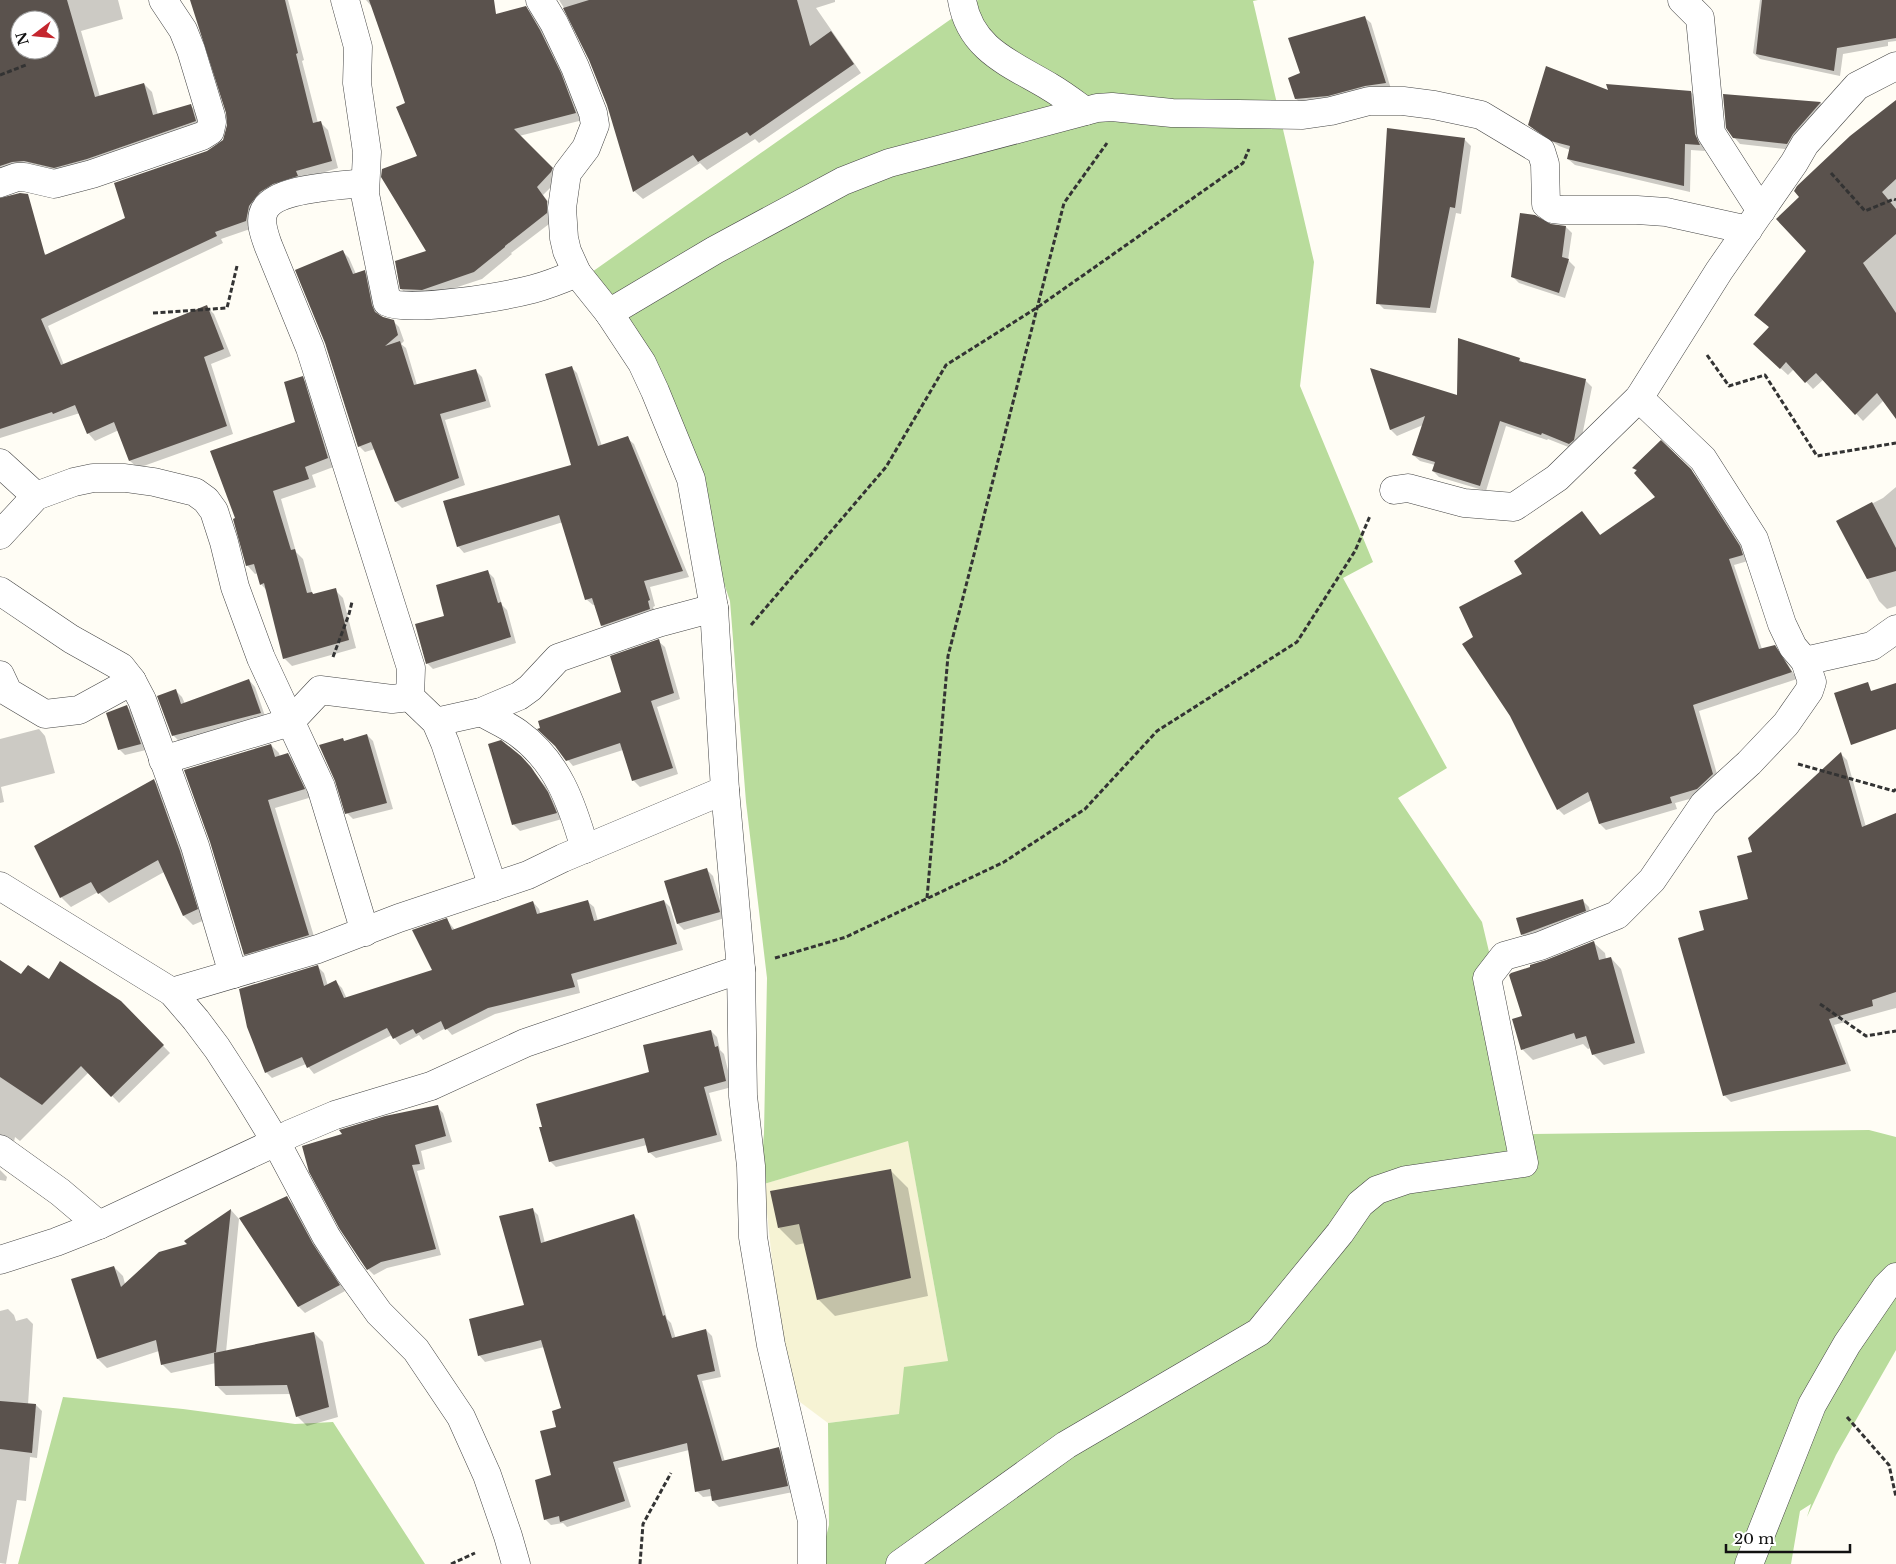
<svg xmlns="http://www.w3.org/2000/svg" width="1896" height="1564" font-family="'Libre Baskerville',serif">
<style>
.farmland{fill:#f6f3d4}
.forest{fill:#b9dc9c}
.shadow{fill:#0003}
.building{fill:#5a524d;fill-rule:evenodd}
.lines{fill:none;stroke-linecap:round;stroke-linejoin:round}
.street-casing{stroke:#444;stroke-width:29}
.path{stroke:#333;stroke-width:3;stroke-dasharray:5 2.5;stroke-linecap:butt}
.street{stroke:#fff;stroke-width:28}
</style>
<rect width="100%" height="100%" fill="#fffdf5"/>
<polygon class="farmland" points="908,1140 948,1361 899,1414 828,1423 800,1402 783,1365 764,1184"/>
<g class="forest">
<polygon points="978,0 1258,0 1253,1 1314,262 1300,386 1373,562 1343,578 1447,768 1398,798 1482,922 1532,1134 1869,1130 1896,1137 1896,1350 1836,1455 1807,1517 1811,1504 1800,1511 1791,1564 819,1564 829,1525 828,1423 899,1414 904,1367 948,1361 908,1141 764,1184 761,1170 764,1133 767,978 746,802 730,601 651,370 582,279"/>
<polygon points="63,1397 183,1409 295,1424 333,1422 425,1564 18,1564"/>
</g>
<g class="shadow">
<polygon points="0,0 118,0 123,19 81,31 100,97 144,84 152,92 158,115 191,106 198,113 203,129 96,166 0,178 0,112 26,50 50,50 50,20 20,20 20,32 0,17"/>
<polygon points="192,0 288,0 304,60 302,61 318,123 321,123 328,130 338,168 302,179 253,228 221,239 223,243 48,326 64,365 207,307 214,314 231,356 211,364 233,434 138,468 130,461 119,430 95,441 88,433 80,413 0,438 0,268 44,253 47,255 145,218 211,150 224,140 229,125 227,111"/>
<polygon points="366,0 472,0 483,19 525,7 533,14 547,39 568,82 583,120 519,136 559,176 558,180 543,195 554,209 553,221 511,253 512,254 482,279 430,296 409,296 401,289 427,252 419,157 406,104 373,8"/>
<polygon points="559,0 835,0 835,2 816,8 861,73 759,143 755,139 707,170 700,163 643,199 634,191 608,105 591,61 569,16"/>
<polygon points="1760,0 1896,0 1896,41 1888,42 1888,46 1843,54 1840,76 1760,59 1753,53"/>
<polygon points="1364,17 1371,23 1391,89 1303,105 1296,99 1302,74"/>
<polygon points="1610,92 1691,92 1697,99 1701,142 1705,151 1691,150 1690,192 1575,165 1568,159 1570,150 1559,146 1536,131 1529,125"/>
<polygon points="1724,95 1821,103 1827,109 1793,150 1740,144 1734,137"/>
<polygon points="1896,102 1896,417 1884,400 1863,421 1824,379 1813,389 1794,369 1788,375 1762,351 1770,328 1755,315 1807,251"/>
<polygon points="1388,129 1465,140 1471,146 1461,214 1456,213 1436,313 1384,309 1378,303"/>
<polygon points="1550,226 1566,227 1572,233 1568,260 1575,267 1565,298 1519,283 1512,276"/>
<polygon points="343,252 349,258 356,274 364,272 370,278 379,316 393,321 399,327 404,341 401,344 406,348 417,385 476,371 482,377 491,407 445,420 465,485 402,508 396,502 375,449 365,452 359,446"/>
<polygon points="1519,359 1524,364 1585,380 1592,387 1580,446 1576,450 1548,439 1547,440 1506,426 1486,491 1439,477 1433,471 1435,465 1420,461 1413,455 1423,425 1397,436 1391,430 1372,369 1459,397"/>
<polygon points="571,367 577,373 602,446 627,438 634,444 689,577 650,587 655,606 653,607 656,615 608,632 602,626 596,604 593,605 586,599 563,522 464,553 458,546 572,465"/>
<polygon points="302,378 310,386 336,466 312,475 316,487 281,499 296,552 303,559 312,593 314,595 335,590 343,598 356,648 292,666 284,658 267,591 261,584 258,573 255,574 247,565 297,423"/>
<polygon points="1661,442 1697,477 1746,553 1748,561 1734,565 1762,649 1774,646 1780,652 1797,679 1699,711 1719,781 1704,795 1675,803 1677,809 1606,830 1600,824 1592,800 1564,815 1558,809 1475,637 1523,575 1588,519 1601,536 1657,498 1634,468"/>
<polygon points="1896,487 1896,606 1887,609 1879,601 1838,521 1883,498"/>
<polygon points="488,572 494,578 502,605 507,610 516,643 433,669 427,663 445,617"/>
<polygon points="658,641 665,647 680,699 657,707 678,774 640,787 633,780 623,750 573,766 556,746 623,692"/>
<polygon points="249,680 255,687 266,719 179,741 173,735 176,691 182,697 185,704"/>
<polygon points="127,707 133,713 146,750 125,755 119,749"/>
<polygon points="39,729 45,736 55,773 1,787 4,802 0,803 0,739"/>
<polygon points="367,735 373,741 393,809 353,819 347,813"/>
<polygon points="271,745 279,753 280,757 288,754 295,762 312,797 275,808 316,943 252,962 245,954"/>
<polygon points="1841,754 1847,760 1866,827 1896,814 1896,1008 1834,1025 1851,1071 1731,1102 1724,1095 1705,931 1749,900 1754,853"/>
<polygon points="527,764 546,787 562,819 520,831 514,825"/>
<polygon points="154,781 164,790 207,919 193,925 184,916 164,872 109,903 98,892 71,907 61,897 35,846"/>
<polygon points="707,870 713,876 725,918 684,930 678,924"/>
<polygon points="1582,900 1589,907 1591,917 1528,941 1522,934"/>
<polygon points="587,901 594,907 598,921 664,901 670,907 683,950 577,980 580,993 495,1014 452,1035 446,1028 423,1040 419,1035 400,1045 392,1035 314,1074 306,1064 272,1078 266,1072 318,967 324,973 328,986 336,982 342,988 347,999 433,971 447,920 455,930 533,902 539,909 541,915"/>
<polygon points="1594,943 1605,953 1606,959 1611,958 1621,969 1645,1053 1604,1065 1593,1054 1591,1048 1588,1049 1583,1044 1533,1060 1522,1049 1523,1017 1532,968"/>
<polygon points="0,962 22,976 49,981 120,1002 170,1053 119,1103 89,1072 20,1141 15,1137 14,1142 9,1140 0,1142"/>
<polygon points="711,1031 717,1037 720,1050 724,1054 732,1087 709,1093 722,1141 656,1158 649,1152 647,1145 556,1167 550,1161 650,1073"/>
<polygon points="437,1107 443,1113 452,1142 421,1151 425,1169 417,1171 441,1255 387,1268 374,1275 368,1269 343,1135"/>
<polygon points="0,1170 7,1177 6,1181 0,1180"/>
<polygon points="891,1171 908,1188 928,1296 835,1316 818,1299 805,1243 796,1245 779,1228"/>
<polygon points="287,1198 293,1204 319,1252 345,1291 305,1313 299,1307 240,1219"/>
<polygon points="532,1209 538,1215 545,1243 633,1215 639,1221 667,1319 671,1323 676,1339 706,1330 712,1336 721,1377 702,1381 725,1462 778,1448 784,1454 793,1492 719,1507 713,1501 712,1496 703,1497 697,1491 689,1450 618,1468 631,1507 567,1527 563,1523 551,1525 545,1519 558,1428 562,1409 544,1347 485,1362 479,1355 526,1306"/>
<polygon points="231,1210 239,1219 226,1352 314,1333 323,1342 338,1417 307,1426 297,1416 291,1394 226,1395 217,1386 216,1363 171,1373 162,1364 159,1351 107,1368 98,1359 73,1280 114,1267 123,1276 125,1284 189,1245"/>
<polygon points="8,1309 14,1315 16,1321 27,1318 33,1324 28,1405 36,1405 42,1411 37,1458 30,1457 26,1501 17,1500 6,1564 0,1563 0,1311"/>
</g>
<g class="building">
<path d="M0,0H67L95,97L144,83L153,115L191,104L196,121L87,159L54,168L24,161L12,162L0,166ZM20,20H50V50H20Z"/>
<polygon points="190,0 285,0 298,53 296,54 313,123 321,121 332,161 296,171 298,176 273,184 260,192 249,206 246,221 215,232 217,236 41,319 61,365 207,305 224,349 204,357 227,426 129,461 114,422 87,434 75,405 53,414 52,412 0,429 0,198 20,193 28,194 45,255 125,218 114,183 207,151 223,140 227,125 226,113"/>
<polygon points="369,0 494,0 496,14 526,6 540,30 561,73 576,113 514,129 553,168 551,172 537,187 547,201 547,213 505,246 505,247 474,272 422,290 400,289 395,261 426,251 381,177 382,169 417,156 396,107 405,103"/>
<polygon points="589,0 797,0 810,46 831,31 854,64 750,136 747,132 698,162 693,155 633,192 607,105 589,60 563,8"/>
<polygon points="1762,0 1896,0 1896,38 1837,48 1834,71 1756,54"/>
<polygon points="1365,16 1386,83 1365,86 1328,96 1295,99 1288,78 1300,73 1288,38"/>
<polygon points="1546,66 1608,90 1606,84 1691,91 1695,134 1700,145 1685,144 1684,186 1567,159 1570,146 1551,141 1528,125"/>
<polygon points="1723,94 1821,102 1793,134 1787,144 1733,138 1726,128"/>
<polygon points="1896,100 1896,179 1882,192 1896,209 1896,234 1863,263 1896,313 1896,419 1877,393 1855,415 1816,373 1805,383 1786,362 1780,369 1753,344 1769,327 1754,315 1806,251 1776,219 1799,197 1794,191 1797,186 1850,136"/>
<polygon points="1387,128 1465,138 1455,208 1450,207 1430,308 1376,304"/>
<polygon points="1520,213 1535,215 1551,224 1566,226 1562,257 1569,259 1559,293 1511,277"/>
<polygon points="343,250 353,274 365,270 372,305 375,312 383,317 394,320 398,335 385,346 400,341 414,385 476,369 486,401 440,414 459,478 395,502 371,442 358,447 325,343 295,270"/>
<polygon points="1458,338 1520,358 1519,361 1586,379 1574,440 1569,444 1542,433 1541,435 1500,421 1480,486 1432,471 1435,462 1412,455 1425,416 1390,430 1370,368 1457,395"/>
<polygon points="572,366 598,446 628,436 683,571 644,581 650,600 648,601 650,609 601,626 592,598 585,600 559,515 457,547 443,501 571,465 545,374"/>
<polygon points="303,376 328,458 305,467 309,479 273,491 291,550 295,549 307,593 312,592 313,594 336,588 349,640 283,659 264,583 260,585 254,564 246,566 233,519 235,518 210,451 295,422 284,382"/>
<polygon points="1661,440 1691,469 1740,546 1743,555 1729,559 1759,649 1775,645 1792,672 1693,705 1713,774 1697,789 1670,797 1672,803 1599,824 1588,792 1557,810 1510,716 1462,644 1473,637 1459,607 1522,574 1514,561 1582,511 1600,535 1655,497 1634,473 1637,470 1632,468"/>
<polygon points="1872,502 1896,548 1896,571 1867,579 1836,521"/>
<polygon points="488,570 498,603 501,602 511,637 426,664 415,624 444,616 436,585"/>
<polygon points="659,639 674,693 651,701 673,768 632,781 620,743 566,761 555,746 537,729 540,728 538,721 621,692 610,656"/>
<polygon points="249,679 261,713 172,736 157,696 176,689 181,704"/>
<polygon points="1868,682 1871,691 1896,683 1896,729 1851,745 1834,693"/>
<polygon points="127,705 141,744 118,750 106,713"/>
<polygon points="367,734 387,803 345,814 335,781 319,745 343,738 344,741"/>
<polygon points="501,740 521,756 531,767 548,792 557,813 512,825 488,744"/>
<polygon points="271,744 275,757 288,753 305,789 268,800 309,935 244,955 210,842 184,770"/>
<polygon points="1841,752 1862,827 1896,813 1896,992 1872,1000 1873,1006 1829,1019 1846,1064 1723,1096 1678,938 1704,930 1699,911 1748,899 1737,856 1752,852 1748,838"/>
<polygon points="154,779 180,851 198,909 183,916 158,860 98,894 91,882 60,898 34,846"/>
<polygon points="707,868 720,912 677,924 664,881"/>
<polygon points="1583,899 1586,911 1521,935 1516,918"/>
<polygon points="588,900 594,921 664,900 677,944 571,974 575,987 488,1008 445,1030 441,1021 416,1034 413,1029 393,1039 387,1028 307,1068 302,1057 265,1073 247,1027 239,989 318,965 324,986 336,980 344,998 432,970 412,930 447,918 452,930 533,901 537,914"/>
<polygon points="1594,941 1599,960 1611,957 1635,1043 1592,1055 1586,1036 1576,1039 1574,1033 1521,1050 1512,1019 1522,1016 1509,975 1511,973 1530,967 1530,965 1546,960"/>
<polygon points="0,960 21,974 28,965 49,979 60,961 121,1001 164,1045 111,1097 81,1066 42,1105 0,1077"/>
<polygon points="711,1030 715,1047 718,1046 726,1081 704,1087 717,1135 648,1153 644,1138 549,1162 539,1127 542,1127 536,1104 649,1072 643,1045"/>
<polygon points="438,1105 446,1136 415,1145 420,1164 412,1165 436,1249 381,1262 367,1270 339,1228 309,1172 302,1146 342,1134 339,1130 385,1116"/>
<polygon points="891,1169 911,1278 817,1300 799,1224 778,1228 770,1191"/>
<polygon points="287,1196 313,1244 340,1285 298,1307 239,1218"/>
<polygon points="533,1208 541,1243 634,1214 663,1316 665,1315 672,1338 706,1329 715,1371 697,1375 722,1461 779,1447 788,1486 712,1501 710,1489 695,1492 687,1443 613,1462 625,1501 560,1522 559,1516 544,1520 535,1480 551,1475 540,1431 556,1427 552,1411 561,1408 541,1340 478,1356 469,1319 524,1305 499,1216"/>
<polygon points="231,1209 216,1352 161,1365 156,1340 97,1359 71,1279 114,1266 121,1287 159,1252 187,1244 184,1241"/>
<polygon points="314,1332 329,1407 296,1417 287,1385 215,1386 214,1353"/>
<polygon points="0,1401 36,1404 32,1453 0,1449"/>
</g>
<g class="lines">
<g class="street-casing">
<g id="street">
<path d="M345,0L358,47L357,83L367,152L365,194L387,302C410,313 506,296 533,289C548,285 563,279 577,273"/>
<polyline points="540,0 554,23 575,67 593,113 595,125 586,148 567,173 562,208 564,238 567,251 577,273 609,313 642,363 655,391 691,479 714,608 725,790 741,969 743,1096 751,1166 753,1237 771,1345 812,1521 812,1564"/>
<path d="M962,0C970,50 1012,64 1050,87C1062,94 1074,103 1085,111"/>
<polyline points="1682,0 1700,18 1711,133 1761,211"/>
<polyline points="0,183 17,177 24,177 54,184 92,174 202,136 210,131 212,122 211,116 191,50 183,30 163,0"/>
<path d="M365,183C341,186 270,187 263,214C260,224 265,236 268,245L310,348L411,668L410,697L436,722L445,743L493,887"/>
<polyline points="609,313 715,250 843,181 889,163 1097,108 1112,107 1172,113 1303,115 1331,111 1369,101 1403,101 1434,105 1481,115 1541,151 1545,164 1546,204 1553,209 1562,210 1637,210 1666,212 1748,230"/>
<polyline points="0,463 36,496"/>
<polyline points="1394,490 1408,488 1464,503 1514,507 1557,478 1639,398 1719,271 1794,163 1805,144 1857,86 1896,66"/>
<polyline points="0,535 36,496 74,482 93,478 125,478 154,482 195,492 206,500 214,511 224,542 235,587 261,658 321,787 365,932"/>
<polyline points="0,591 71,639 121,667 132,681 142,700 195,846 233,974"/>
<polyline points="1805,661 1872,646 1896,629"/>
<polyline points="0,675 8,692 45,714 79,710 132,681"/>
<path d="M481,712C493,719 507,725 518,733C558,762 572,804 585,849"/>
<polyline points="436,722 481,712 519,696 530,688 558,658 658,623 714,608"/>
<polyline points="163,760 290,722 320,690 392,699 410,697"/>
<polyline points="0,886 172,992 196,1020 217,1048 248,1096 276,1142 326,1236 348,1270 379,1313 416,1350 461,1417 487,1475 508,1536 516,1564"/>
<polyline points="172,992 318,949 399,918 528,875 563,858 725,790"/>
<polyline points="0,1149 60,1192 99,1225"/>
<polyline points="0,1260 56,1242 99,1225 276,1142 290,1134 335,1115 431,1086 525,1043 741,969"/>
<polyline points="900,1564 1066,1445 1259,1332 1340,1233 1360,1204 1377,1190 1406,1180 1524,1163 1487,978 1504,956 1540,946 1617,915 1652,880 1704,804 1749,763 1786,724 1809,691 1812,682 1805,661 1793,647 1782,624 1754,539 1703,459 1639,398"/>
<polyline points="1749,1564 1812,1405 1847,1344 1886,1287 1896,1277"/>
</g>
</g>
<g class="path">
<polyline points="0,75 26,65"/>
<polyline points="1831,173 1865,211 1894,199 1896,200"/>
<polyline points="153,313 227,308 237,266"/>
<polyline points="1707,355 1729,386 1765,375 1817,456 1896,443"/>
<polyline points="751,625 886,467 946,365 1038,307 1243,163 1249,149"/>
<polyline points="333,657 349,614 352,602"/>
<polyline points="1798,764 1894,791 1896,789"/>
<polyline points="927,898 948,656 1064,203 1107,143"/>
<polyline points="775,958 846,937 1004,862 1085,809 1157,731 1297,642 1355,551 1370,516"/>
<polyline points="1820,1004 1866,1036 1896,1031"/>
<polyline points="1847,1417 1889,1465 1896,1497"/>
<polyline points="451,1564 475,1553"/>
<polyline points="640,1564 643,1524 671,1473"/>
</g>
<use href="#street" class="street"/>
</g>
<g transform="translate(35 35) rotate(254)"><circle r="24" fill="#ffffff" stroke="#a0a0a0"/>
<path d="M0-4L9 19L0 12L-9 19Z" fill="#c4262e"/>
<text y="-8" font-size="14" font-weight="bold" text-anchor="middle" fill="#111111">N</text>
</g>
<path d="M1726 1544v8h124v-8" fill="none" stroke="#111111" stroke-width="2.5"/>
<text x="1734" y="1544" font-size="15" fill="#111111" stroke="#ffffff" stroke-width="4" paint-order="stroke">20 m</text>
</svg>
